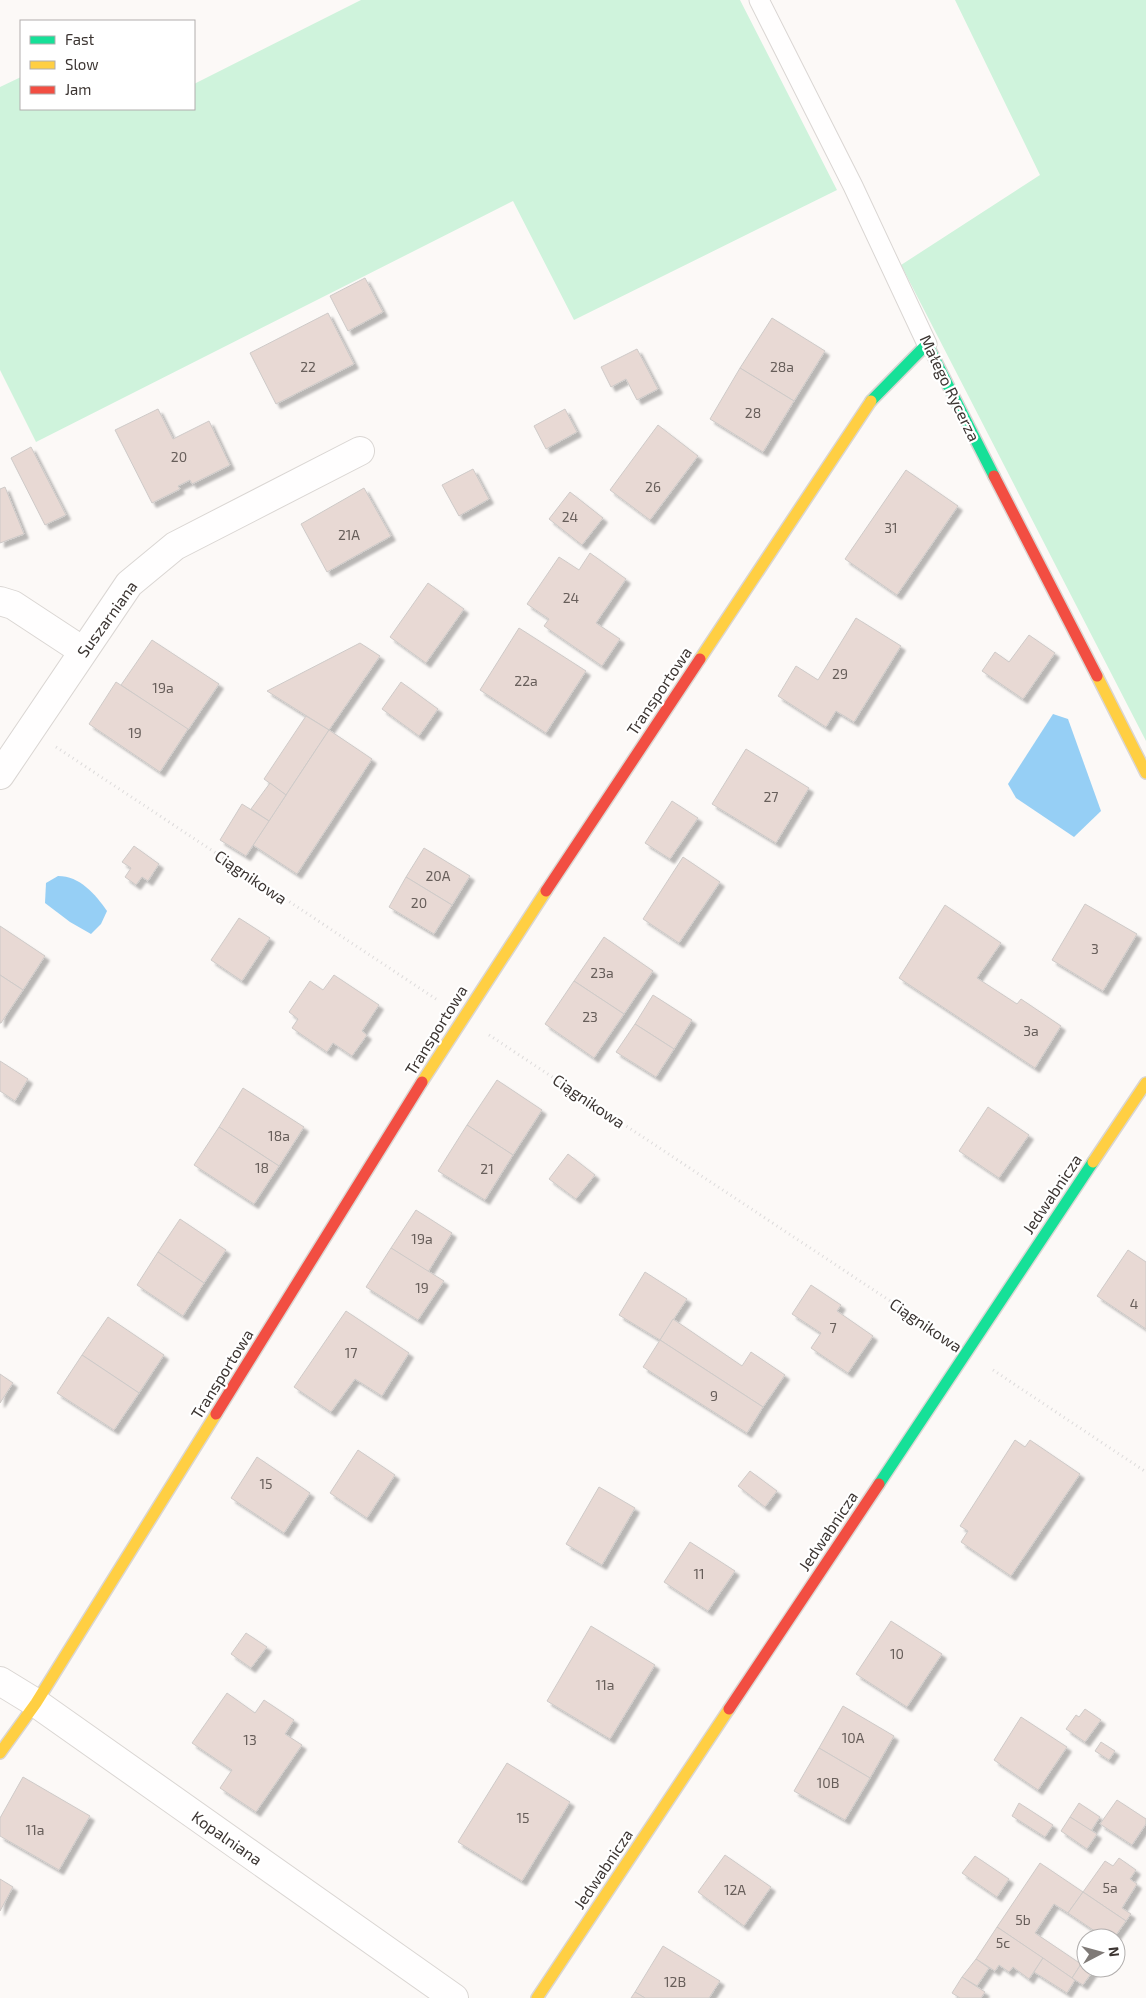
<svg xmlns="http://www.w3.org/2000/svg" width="1146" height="1998" font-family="'Exo 2',sans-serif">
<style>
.green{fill:#cff3dc}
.water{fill:#96cff5}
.building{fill:#e8d9d4;stroke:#cecac8;filter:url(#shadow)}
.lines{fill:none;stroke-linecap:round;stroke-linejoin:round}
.lane-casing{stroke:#dad6d3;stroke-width:21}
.street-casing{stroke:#dad6d3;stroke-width:30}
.fast-casing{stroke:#dad6d3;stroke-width:14}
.slow-casing{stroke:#dad6d3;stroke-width:14}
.jam-casing{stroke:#dad6d3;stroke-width:14}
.path{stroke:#dddbdb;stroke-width:3;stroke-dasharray:1 4;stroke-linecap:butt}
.lane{stroke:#fffefe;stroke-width:19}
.street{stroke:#fffefe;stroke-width:28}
.fast{stroke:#16e098;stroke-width:11}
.slow{stroke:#ffcf43;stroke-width:11}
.jam{stroke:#f24e42;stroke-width:11}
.labels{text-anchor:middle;stroke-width:4.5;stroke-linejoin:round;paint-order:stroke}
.number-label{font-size:14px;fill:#675e5a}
.street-label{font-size:16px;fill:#3c3532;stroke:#fff}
</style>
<defs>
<filter id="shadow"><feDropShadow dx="4.5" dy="4.5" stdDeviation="1" flood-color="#0004"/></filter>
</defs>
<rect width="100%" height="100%" fill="#fcf9f7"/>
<g class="green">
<polygon points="361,0 740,0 837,190 574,320 513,201 36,442 0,370 0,87 21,77 21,109 194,109 194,84"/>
<polygon points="955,0 1146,0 1146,741 901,265 1040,175"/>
</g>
<g class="water">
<polygon points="1053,714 1068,719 1101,811 1074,837 1016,798 1008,784"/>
<path d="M58,876C80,876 95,894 107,911L101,924L91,934L70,922L45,903L46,883Z"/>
</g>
<g class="building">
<polygon points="365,278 383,312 348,331 330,296"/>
<polygon points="328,313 354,364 276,404 250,353"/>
<polygon points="772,318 825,351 794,401 740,368"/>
<polygon points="637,349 658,389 637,400 626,379 611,387 601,367"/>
<polygon points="740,368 794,401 763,452 710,419"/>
<polygon points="158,409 173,439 209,421 230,465 192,484 190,480 178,486 180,489 152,503 115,430"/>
<polygon points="565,409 577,432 546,449 534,426"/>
<polygon points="658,425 698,456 650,520 610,490"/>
<polygon points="31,447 66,515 45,525 11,458"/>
<polygon points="473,469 489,499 459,516 442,485"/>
<polygon points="906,470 958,506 897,595 845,559"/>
<polygon points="5,487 24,534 0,543 0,489"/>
<polygon points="364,488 391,536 327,572 301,524"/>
<polygon points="570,492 603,518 582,545 549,519"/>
<polygon points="590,553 626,579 596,623 620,639 602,666 544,626 549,619 527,604 559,557 579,570"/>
<polygon points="428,583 464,609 426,663 390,637"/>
<polygon points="856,618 901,646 854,722 836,711 826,727 778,696 796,666 818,680"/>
<polygon points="519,628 586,671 546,733 480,690"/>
<polygon points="1029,635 1055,653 1023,699 982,671 995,652 1009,662"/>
<polygon points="152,640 219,684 188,730 121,685"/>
<polygon points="360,643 380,656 329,730 267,691"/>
<polygon points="116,682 188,729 160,772 89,724"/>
<polygon points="401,682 438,709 419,736 382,709"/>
<polygon points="306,716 329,730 286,795 264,779"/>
<polygon points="329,730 372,759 297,874 253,845"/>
<polygon points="746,749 809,788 776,843 712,804"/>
<polygon points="270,783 286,795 269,821 251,809"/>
<polygon points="672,801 698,818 670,859 645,843"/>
<polygon points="242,804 269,821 246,856 220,840"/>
<polygon points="134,846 159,864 148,881 142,877 136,885 125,877 131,868 122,862"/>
<polygon points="424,848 470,876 452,905 406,877"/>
<polygon points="683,857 720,882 679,943 643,919"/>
<polygon points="406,877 452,905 434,934 389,907"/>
<polygon points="1085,904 1137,934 1103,991 1052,960"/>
<polygon points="945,905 1001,943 977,978 1017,1004 1021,999 1061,1026 1035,1068 899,978"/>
<polygon points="239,918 270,938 242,981 211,960"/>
<polygon points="0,926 45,956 23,990 0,975"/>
<polygon points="604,937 653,971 624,1014 574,981"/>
<polygon points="0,975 23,990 1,1023 0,1023"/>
<polygon points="334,975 379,1005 362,1031 367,1035 352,1056 333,1043 327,1052 292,1028 298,1019 289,1012 310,981 323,990"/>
<polygon points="574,981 624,1014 594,1058 545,1024"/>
<polygon points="653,995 692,1020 674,1049 635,1024"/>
<polygon points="635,1024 674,1049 656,1077 616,1052"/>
<polygon points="0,1061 28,1079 15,1101 0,1091"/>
<polygon points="497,1080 542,1110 513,1155 467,1125"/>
<polygon points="243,1088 304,1127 279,1166 219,1127"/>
<polygon points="988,1107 1029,1135 999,1178 959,1151"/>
<polygon points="467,1125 513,1155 485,1200 438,1171"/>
<polygon points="219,1127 279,1166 254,1204 194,1165"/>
<polygon points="568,1154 595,1175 576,1199 549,1179"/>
<polygon points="416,1210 452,1233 428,1272 391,1248"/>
<polygon points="180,1219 226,1250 204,1283 158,1252"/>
<polygon points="391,1248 444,1281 418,1320 366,1287"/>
<polygon points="1128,1250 1146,1262 1146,1329 1097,1296"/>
<polygon points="158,1252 204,1283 183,1316 137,1285"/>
<polygon points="645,1272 687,1299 660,1340 619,1315"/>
<polygon points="811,1285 841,1305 837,1311 873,1336 848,1373 811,1348 821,1333 792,1314"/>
<polygon points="346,1311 409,1353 382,1396 355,1379 331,1412 294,1387"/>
<polygon points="108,1317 164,1355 139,1393 82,1355"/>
<polygon points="673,1319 742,1366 751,1352 785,1375 763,1407 660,1340"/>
<polygon points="660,1340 763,1407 747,1433 643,1367"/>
<polygon points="82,1355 139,1393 114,1430 57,1393"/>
<polygon points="0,1374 13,1383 0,1403"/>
<polygon points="1015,1440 1025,1447 1030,1440 1080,1474 1011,1576 961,1542 968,1531 960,1526"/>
<polygon points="358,1450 395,1475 367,1518 330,1493"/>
<polygon points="257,1457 310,1493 284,1533 231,1498"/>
<polygon points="750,1471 777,1491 765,1507 738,1486"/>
<polygon points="599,1487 635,1508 602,1565 566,1544"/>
<polygon points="690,1542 735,1571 708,1611 664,1582"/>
<polygon points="891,1621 942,1654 907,1707 856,1674"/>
<polygon points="591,1626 655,1665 610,1739 547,1701"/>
<polygon points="246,1633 267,1647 251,1668 231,1654"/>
<polygon points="227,1693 255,1713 264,1700 294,1720 285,1734 302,1745 256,1812 220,1788 232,1770 192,1743"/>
<polygon points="843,1706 894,1736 870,1778 819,1748"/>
<polygon points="1085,1709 1101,1720 1085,1742 1066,1729 1076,1715 1079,1717"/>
<polygon points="1021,1717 1067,1747 1038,1790 994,1760"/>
<polygon points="1101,1742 1115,1751 1109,1760 1095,1751"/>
<polygon points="819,1748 870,1778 845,1820 794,1791"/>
<polygon points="507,1763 570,1802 522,1881 458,1842"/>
<polygon points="23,1777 90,1816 59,1870 0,1836 0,1818"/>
<polygon points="1117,1800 1146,1819 1146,1824 1132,1845 1100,1824"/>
<polygon points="1019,1803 1053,1825 1045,1837 1012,1816"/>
<polygon points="1079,1803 1100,1817 1091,1831 1070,1817"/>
<polygon points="1070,1817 1097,1834 1087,1849 1061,1831"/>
<polygon points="725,1855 771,1887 744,1926 698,1892"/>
<polygon points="975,1856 1009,1879 997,1897 962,1873"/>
<polygon points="1119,1858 1136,1870 1130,1879 1137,1884 1122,1908 1131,1914 1126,1921 1083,1892 1105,1861 1113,1866"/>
<polygon points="1040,1863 1083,1892 1068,1913 1054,1904 1035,1933 1081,1964 1072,1978 997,1927"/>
<polygon points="0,1879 13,1887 0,1911"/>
<polygon points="1083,1892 1126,1921 1114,1938 1105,1938 1068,1913"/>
<polygon points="997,1927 1043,1958 1029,1979 1013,1967 1009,1972 999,1965 995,1971 976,1959"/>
<polygon points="663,1946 720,1981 709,1998 645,1998 635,1992"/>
<polygon points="1043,1958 1075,1980 1067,1993 1034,1972"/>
<polygon points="1085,1958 1086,1968 1095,1968 1083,1985 1072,1978"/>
<polygon points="976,1959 989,1968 977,1986 962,1977"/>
<polygon points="962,1977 985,1992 981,1998 960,1998 952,1993"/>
<polygon points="635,1992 645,1998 631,1998"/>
</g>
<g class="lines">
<g class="lane-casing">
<polyline id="lane" points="759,0 853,186 927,344"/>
</g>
<g class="street-casing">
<g id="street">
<polyline points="0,601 13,605 83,651"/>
<polyline points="0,775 129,584 175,546 360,451"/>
<polyline points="0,1681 36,1703 454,1998"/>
</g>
</g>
<g class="fast-casing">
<g id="fast">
<polyline points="871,401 927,344 994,476"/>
<polyline points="879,1484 1093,1162"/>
</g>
</g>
<g class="slow-casing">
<g id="slow">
<polyline points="700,659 871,401"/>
<polyline points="1097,676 1146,773"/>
<polyline points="422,1082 546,891"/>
<polyline points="1093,1162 1146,1083"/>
<polyline points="0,1753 36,1703 216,1414"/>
<polyline points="537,1998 729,1709"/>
</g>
</g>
<g class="jam-casing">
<g id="jam">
<polyline points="994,476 1097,676"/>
<polyline points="546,891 700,659"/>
<polyline points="216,1414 422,1082"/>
<polyline points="729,1709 879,1484"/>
</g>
</g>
<g class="path">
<polyline points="56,747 436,999"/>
<polyline points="489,1035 940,1334"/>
<polyline points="993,1370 1146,1472"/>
</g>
<use href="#lane" class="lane"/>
<use href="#street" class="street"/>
<use href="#fast" class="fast"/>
<use href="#slow" class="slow"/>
<use href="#jam" class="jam"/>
</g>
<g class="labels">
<g class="number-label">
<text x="308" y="372">22</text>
<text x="782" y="372">28a</text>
<text x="753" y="418">28</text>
<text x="179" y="462">20</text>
<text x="653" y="492">26</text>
<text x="570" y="522">24</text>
<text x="891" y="533">31</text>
<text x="349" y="540">21A</text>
<text x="571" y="603">24</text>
<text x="840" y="679">29</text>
<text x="526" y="686">22a</text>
<text x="163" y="693">19a</text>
<text x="135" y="738">19</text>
<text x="771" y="802">27</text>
<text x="438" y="881">20A</text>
<text x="419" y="908">20</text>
<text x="1095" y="954">3</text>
<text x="602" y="978">23a</text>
<text x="590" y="1022">23</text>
<text x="1031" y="1036">3a</text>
<text x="279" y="1141">18a</text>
<text x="262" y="1173">18</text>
<text x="487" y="1174">21</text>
<text x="422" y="1244">19a</text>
<text x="422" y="1293">19</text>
<text x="1134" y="1309">4</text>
<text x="833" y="1333">7</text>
<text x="351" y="1358">17</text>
<text x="714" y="1401">9</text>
<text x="266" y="1489">15</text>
<text x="699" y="1579">11</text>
<text x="897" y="1659">10</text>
<text x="605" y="1690">11a</text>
<text x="853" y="1743">10A</text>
<text x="250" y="1745">13</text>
<text x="828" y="1788">10B</text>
<text x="523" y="1823">15</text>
<text x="35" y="1835">11a</text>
<text x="1110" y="1893">5a</text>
<text x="735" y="1895">12A</text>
<text x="1023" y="1925">5b</text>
<text x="1003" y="1948">5c</text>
<text x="675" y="1987">12B</text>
</g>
<g class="street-label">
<text transform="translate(950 388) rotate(64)" y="6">Małego Rycerza</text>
<text transform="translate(107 619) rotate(-54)" y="6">Suszarniana</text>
<text transform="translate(659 691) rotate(-56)" y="6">Transportowa</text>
<text transform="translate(251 877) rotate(34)" y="6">Ciągnikowa</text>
<text transform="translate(436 1030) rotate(-58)" y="6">Transportowa</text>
<text transform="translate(589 1101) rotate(34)" y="6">Ciągnikowa</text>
<text transform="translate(1052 1194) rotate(-56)" y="6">Jedwabnicza</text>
<text transform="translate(926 1325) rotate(34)" y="6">Ciągnikowa</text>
<text transform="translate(222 1374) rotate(-58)" y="6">Transportowa</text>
<text transform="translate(828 1531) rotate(-56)" y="6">Jedwabnicza</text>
<text transform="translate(227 1838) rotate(35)" y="6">Kopalniana</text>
<text transform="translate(603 1869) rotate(-56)" y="6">Jedwabnicza</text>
</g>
</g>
<rect x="20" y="20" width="175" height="90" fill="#ffffff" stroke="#b1aead"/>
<rect x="30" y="36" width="25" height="8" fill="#16e098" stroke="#b1aead"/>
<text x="65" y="45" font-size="15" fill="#3c3532">Fast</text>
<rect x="30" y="61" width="25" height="8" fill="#ffcf43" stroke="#b1aead"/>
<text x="65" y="70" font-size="15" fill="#3c3532">Slow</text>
<rect x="30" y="86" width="25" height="8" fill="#f24e42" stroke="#b1aead"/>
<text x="65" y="95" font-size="15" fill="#3c3532">Jam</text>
<g transform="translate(1101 1953) rotate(84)"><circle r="24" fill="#ffffff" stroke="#b1aead"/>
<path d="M0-4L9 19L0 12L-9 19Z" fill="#7f7a77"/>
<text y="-8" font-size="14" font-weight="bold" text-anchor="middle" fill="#3c3532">N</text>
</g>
</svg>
